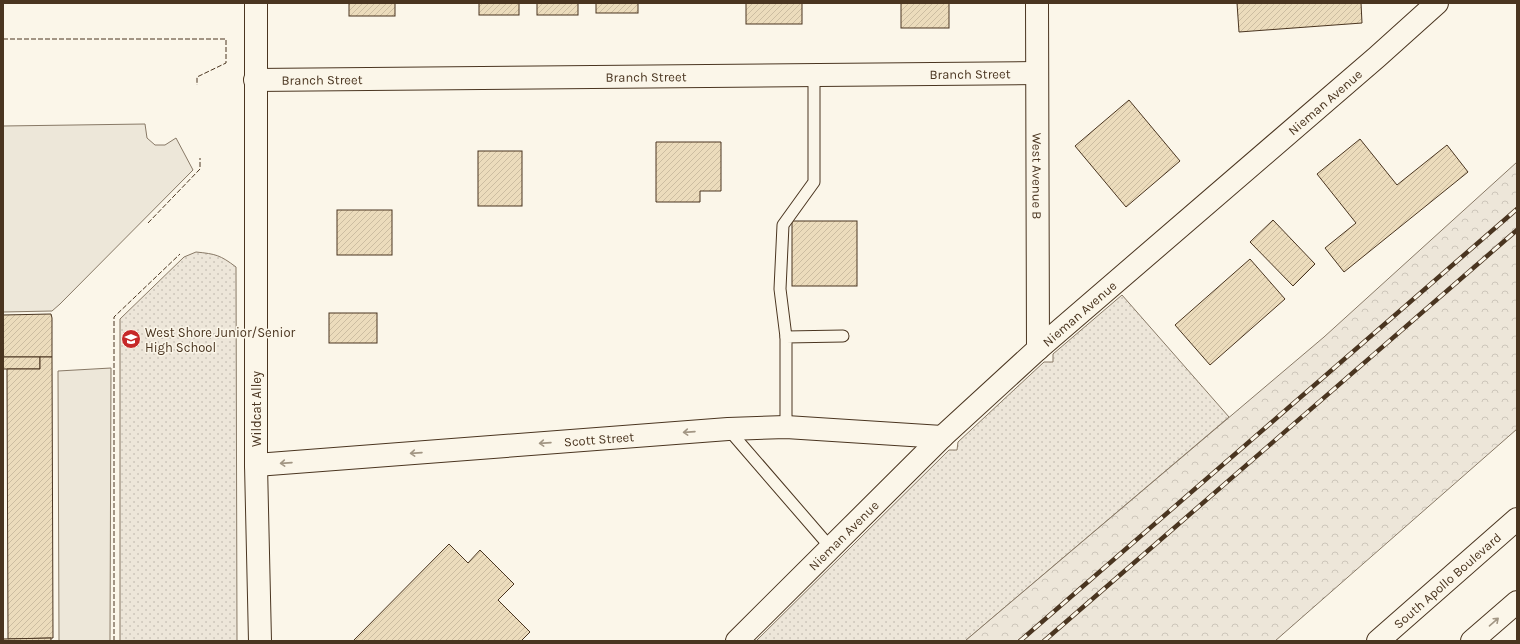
<svg xmlns="http://www.w3.org/2000/svg" width="1520" height="644" font-family="Karla,sans-serif">
<style>
.grass{fill:url(#grass-dots);stroke:#887966}
.forest{fill:url(#forest-crowns);stroke:#887966}
.parking{fill:#ede7d9;stroke:#887966}
.building{fill:url(#building-hatch);stroke:#4a3520}
.lines{fill:none;stroke-linecap:round;stroke-linejoin:round}
.lane-casing{stroke:#4a3520;stroke-width:13}
.street-casing{stroke:#4a3520;stroke-width:24}
.secondary-casing{stroke:#4a3520;stroke-width:24}
.lane{stroke:#fbf6e9;stroke-width:11}
.street{stroke:#fbf6e9;stroke-width:22}
.secondary{stroke:#fbf6e9;stroke-width:22}
.rail-casing{stroke:#4a3520;stroke-width:4.5}
.rail{stroke:#fbf6e9;stroke-width:3;stroke-dasharray:9;stroke-linecap:butt}
.fence{stroke:#4a3520;stroke-width:1;stroke-dasharray:5 2;stroke-linecap:butt}
.oneway{stroke:#a29684}
.labels{text-anchor:middle;stroke-width:3;stroke-linejoin:round;paint-order:stroke}
.street-label{font-size:13px;fill:#4a3520;stroke:#fbf6e9}
.poi-label{font-size:13px;fill:#4a3520;stroke:#fbf6e9;text-anchor:start}
</style>
<defs>
<pattern id="grass-dots" width="8" height="8" patternUnits="userSpaceOnUse"><rect width="8" height="8" fill="#ede6d9"/><path d="M2 2h.1M6 6h.1" fill="none" stroke="#cdc6ba" stroke-width="1.8" stroke-linecap="round"/></pattern>
<pattern id="forest-crowns" width="20" height="18" patternUnits="userSpaceOnUse"><rect width="20" height="18" fill="#ede6d9"/><path d="M2 6a3 3 0 1 1 6 0M12 15a3 3 0 1 1 6 0" fill="none" stroke="#cdc6ba"/></pattern>
<pattern id="building-hatch" width="6" height="6" patternUnits="userSpaceOnUse"><rect width="6" height="6" fill="#ecdcbc"/><path d="M-1 1l2-2M0 6l6-6M5 7l2-2" fill="none" stroke="#ccbda1"/></pattern>
</defs>
<rect width="100%" height="100%" fill="#fbf6e9"/>
<g class="grass">
<path d="M196,252C216,254 220,255 236,267L237,641H120V319L184,257Z"/>
<polygon points="1122,295 1229,417 965,641 756,641 949,450 957,450 958,442 1044,362 1053,362 1053,354"/>
</g>
<polygon class="forest" points="1517,162 1517,429 1275,641 965,641 1324,337"/>
<g class="parking">
<polygon points="145,124 147,138 155,145 165,145 176,138 193,170 60,304 52,311 3,312 3,126"/>
<polygon points="111,368 110,641 59,641 58,371"/>
</g>
<g class="building">
<rect x="349" y="3" width="46" height="13"/>
<rect x="479" y="3" width="40" height="12"/>
<rect x="537" y="3" width="41" height="12"/>
<rect x="596" y="3" width="42" height="10"/>
<rect x="746" y="3" width="56" height="21"/>
<rect x="901" y="3" width="48" height="25"/>
<polygon points="1237,3 1361,3 1362,23 1239,32"/>
<polygon points="1129,100 1180,161 1126,207 1075,146"/>
<polygon points="1360,139 1397,185 1447,145 1468,172 1344,272 1325,248 1356,223 1317,174"/>
<polygon points="656,142 721,142 721,191 700,191 700,202 656,202"/>
<rect x="478" y="151" width="44" height="55"/>
<rect x="337" y="210" width="55" height="45"/>
<polygon points="1273,220 1315,264 1293,286 1250,242"/>
<rect x="792" y="221" width="65" height="65"/>
<polygon points="1250,259 1285,299 1210,365 1175,325"/>
<rect x="329" y="313" width="48" height="30"/>
<polygon points="51,314 52,318 52,357 3,357 3,315"/>
<rect x="3" y="357" width="37" height="12"/>
<polygon points="40,357 52,357 53,638 8,639 7,369 40,369"/>
<polygon points="449,544 468,563 480,550 514,584 498,600 530,632 521,641 353,641"/>
<polygon points="51,638 51,641 3,641 3,639"/>
</g>
<g class="lines">
<g class="lane-casing">
<g id="lane">
<polyline points="786,337 780,289 783,225 814,182 814,75"/>
<polyline points="786,427 786,337 843,336"/>
<polyline points="728,429 831,548"/>
</g>
</g>
<g class="street-casing">
<g id="street">
<polyline points="256,3 256,465 260,641"/>
<path id="s1" d="M1037,3L1038,349"/>
<path id="s2" d="M255,80L1037,73"/>
<path id="s3" d="M256,465L728,429L786,427L942,437"/>
</g>
</g>
<g class="secondary-casing">
<g id="secondary">
<path id="s4" d="M737,641L942,437L1038,349L1377,57L1437,3"/>
<path id="s5" d="M1378,641L1517,519"/>
<polyline points="1472,641 1517,602"/>
</g>
</g>
<use href="#lane" class="lane"/>
<use href="#street" class="street"/>
<use href="#secondary" class="secondary"/>
<g class="rail-casing">
<g id="rail">
<polyline points="1020,641 1517,209"/>
<polyline points="1044,641 1517,230"/>
</g>
</g>
<use href="#rail" class="rail"/>
<g class="fence">
<polyline points="3,39 226,39 226,63 197,77 197,85"/>
<polyline points="148,223 200,169 200,158"/>
<polyline points="114,641 114,317 180,254"/>
</g>
</g>
<defs><path id="oneway-shaft" d="M-6 0H5M1.5-3L5.5 0L1.5 3" fill="none" stroke-width="1.6" stroke-linecap="round" stroke-linejoin="round"/></defs>
<g class="oneway">
<use href="#oneway-shaft" transform="translate(689 432) rotate(176)"/>
<use href="#oneway-shaft" transform="translate(545 443) rotate(176)"/>
<use href="#oneway-shaft" transform="translate(416 453) rotate(176)"/>
<use href="#oneway-shaft" transform="translate(286 463) rotate(176)"/>
<use href="#oneway-shaft" transform="translate(1494 622) rotate(-41)"/>
</g>
<defs>
<g id="school-disc" transform="scale(1)"><circle r="9.5" fill="#c62828" stroke="#fbf6e9"/><path d="M0-5L7-2L0 1L-7-2ZM-4 1L0 2.5L4 1V4Q0 6-4 4Z" fill="#fff"/></g>
</defs>
<g fill-rule="evenodd">
<use href="#school-disc" x="131" y="339"/>
</g>
<g class="labels">
<g class="street-label">
<text dy="5" stroke="none"><textPath href="#s2" startOffset="715">Branch Street</textPath></text>
<text dy="5" stroke="none"><textPath href="#s2" startOffset="391">Branch Street</textPath></text>
<text dy="5" stroke="none"><textPath href="#s2" startOffset="67">Branch Street</textPath></text>
<text dy="5" stroke="none"><textPath href="#s4" startOffset="798">Nieman Avenue</textPath></text>
<text dy="5" stroke="none"><textPath href="#s1" startOffset="173">West Avenue B</textPath></text>
<text dy="5" stroke="none"><textPath href="#s4" startOffset="474">Nieman Avenue</textPath></text>
<text transform="translate(256 409) rotate(-90)" y="5">Wildcat Alley</text>
<text dy="5" stroke="none"><textPath href="#s3" startOffset="344">Scott Street</textPath></text>
<text dy="5" stroke="none"><textPath href="#s4" startOffset="150">Nieman Avenue</textPath></text>
<text dy="5" stroke="none"><textPath href="#s5" startOffset="92">South Apollo Boulevard</textPath></text>
</g>
<g class="poi-label">
<text x="145" y="337">West Shore Junior/Senior<tspan x="145" dy="15">High School</tspan></text>
</g>
</g>
<rect width="1520" height="644" fill="none" stroke="#4a3520" stroke-width="8"/>
</svg>
